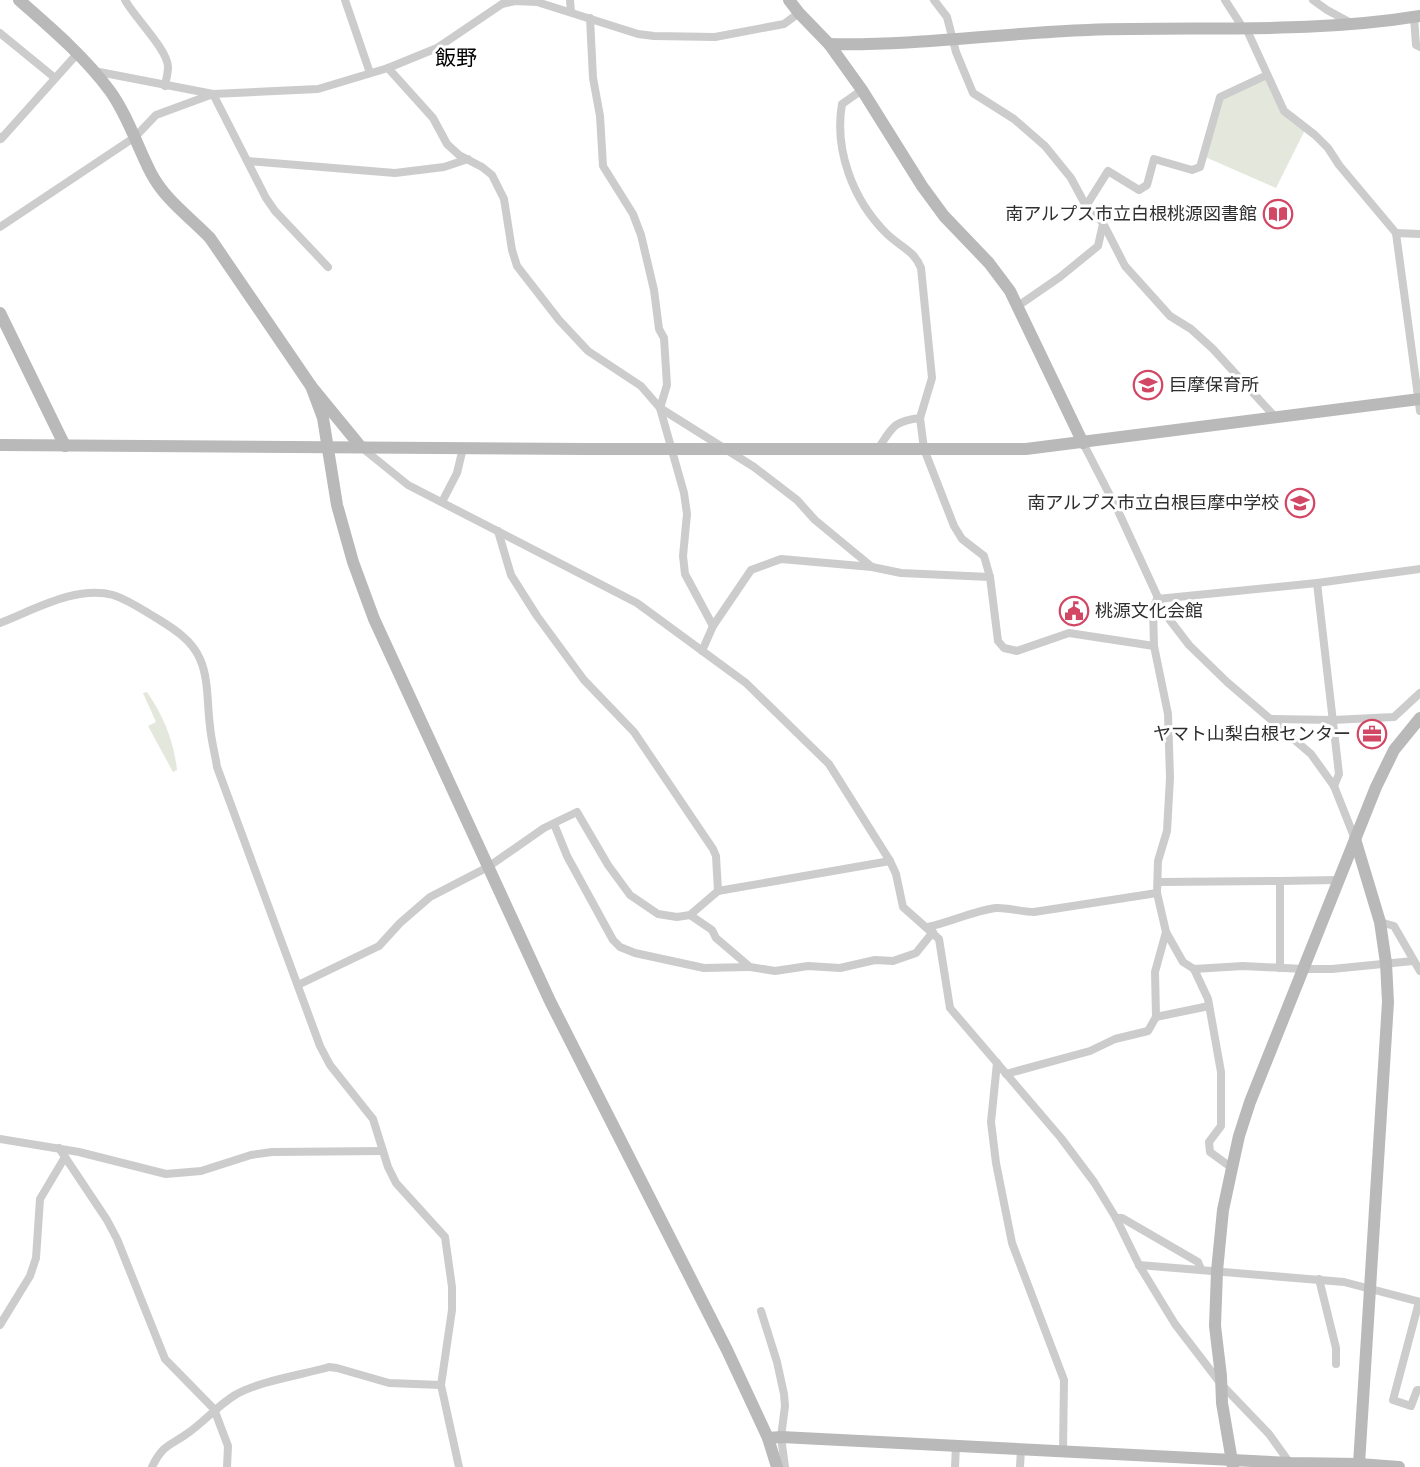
<svg xmlns="http://www.w3.org/2000/svg" width="1420" height="1467" font-family="'Asap Condensed','Noto Sans JP',sans-serif">
<style>
.green{fill:#e4e7dc}
.lines{fill:none;stroke-linecap:round;stroke-linejoin:round}
.street{stroke:#ccc;stroke-width:8}
.secondary{stroke:#b9b9b9;stroke-width:12}
.labels{text-anchor:middle;stroke-width:6;stroke-linejoin:round;paint-order:stroke}
.poi-label{font-size:18px;fill:#2f2f2f;stroke:#fff;text-anchor:end}
.quarter-label{font-size:21px;fill:#000;stroke:#fff}
</style>
<rect width="100%" height="100%" fill="#fff"/>
<g class="green">
<polygon points="1267,75 1284,111 1306,128 1276,188 1203,156 1220,97"/>
<path d="M147,692C163,715 174,741 177,770L173,772L148,726L156,722L143,693Z"/>
</g>
<g class="lines">
<g class="street">
<path d="M125,0C134,17 168,50 168,67C168,73 166,80 165,86"/>
<polyline points="345,0 370,73"/>
<polyline points="570,0 571,12"/>
<polyline points="934,0 947,17 956,52 973,93 1014,119 1045,146 1071,178 1086,206 1103,223 1125,266 1170,316 1191,329 1213,349 1276,418"/>
<polyline points="1225,0 1243,28"/>
<polyline points="1313,0 1327,10 1351,23"/>
<polyline points="1414,17 1416,45 1420,47"/>
<polyline points="590,18 593,78 600,116 603,166 633,214 641,235 654,290 659,329 664,338 667,385 660,408 684,493 687,514 683,556 685,574 713,626"/>
<polyline points="1246,28 1284,111 1315,135 1328,148 1339,165 1396,233 1420,411"/>
<polyline points="0,33 55,78"/>
<polyline points="388,68 433,118 447,144 459,155 482,167 492,175 504,199 512,250 517,266 559,320 588,351 641,386 660,408 754,467 797,500 815,520 872,567 901,573 990,577"/>
<polyline points="94,71 213,94 266,198 275,211 328,267"/>
<path d="M862,90L842,104C834,150 853,200 886,233C900,247 914,250 921,268L932,378L920,418L924,449L954,526L962,539L984,556L990,577L998,641L1004,648L1017,651L1069,633L1154,646"/>
<polyline points="0,137 1,139 77,54"/>
<polyline points="248,161 395,173 444,167 468,159"/>
<polyline points="1086,206 1108,171 1139,190 1147,185 1154,159 1192,170 1200,167 1220,97 1267,75"/>
<polyline points="0,227 135,137 156,115 213,94 318,89 388,68 437,48 502,4 515,1 537,2 638,34 654,36 715,37 784,24 799,13"/>
<polyline points="1396,233 1420,234"/>
<polyline points="1018,306 1060,277 1098,246 1103,224"/>
<polyline points="1083,443 1119,513 1166,615 1189,645 1227,682 1311,754 1334,786 1355,839"/>
<polyline points="361,447 408,485 637,603 746,683 829,764 890,861 896,874 903,907 939,939 950,1008 1061,1138 1094,1182 1116,1218 1139,1265 1175,1324 1221,1384 1269,1434 1292,1466"/>
<path d="M878,449C892,428 893,421 920,418"/>
<polyline points="442,502 457,473 463,448"/>
<polyline points="498,531 511,575 537,616 584,680 634,732 713,849 716,856 718,891"/>
<polyline points="1317,583 1339,774 1334,786"/>
<polyline points="1157,599 1153,608 1154,646 1168,714 1170,778 1167,831 1158,861 1157,893 1166,932 1183,962 1194,969 1243,966 1303,969 1332,969 1413,961"/>
<polyline points="1157,599 1317,583 1420,569"/>
<path d="M0,623C34,610 76,585 113,595C129,600 144,611 158,619C174,629 192,640 200,659C209,679 207,705 210,726C211,740 215,753 217,767L320,1046L330,1065L373,1119L388,1167L396,1183L445,1237L452,1287V1310L441,1385L459,1467"/>
<polyline points="702,651 713,626 751,570 781,559 872,567"/>
<polyline points="1272,719 1333,720 1394,717 1420,693"/>
<polyline points="554,824 567,856 613,940 620,947 635,953 704,968 749,967"/>
<polyline points="1280,881 1337,880"/>
<polyline points="1158,882 1280,881 1280,968"/>
<polyline points="690,915 718,891 890,861"/>
<polyline points="1380,922 1394,926 1420,971"/>
<path d="M928,927C951,922 973,911 996,908C1004,907 1023,912 1034,912L1157,893"/>
<polyline points="1194,969 1208,999 1221,1072 1221,1126 1209,1142 1210,1152 1232,1168"/>
<polyline points="298,985 379,946 400,923 430,897 488,867 544,828 577,812 608,865 630,895 658,914 677,917 690,915 712,930 716,938 750,967 775,971 808,966 840,968 875,960 893,961 916,953 933,932"/>
<polyline points="1156,1017 1155,972 1166,932"/>
<polyline points="997,1063 991,1122 996,1163 1012,1243 1064,1380 1063,1451"/>
<polyline points="1006,1074 1090,1051 1115,1039 1148,1031 1156,1017 1209,1006"/>
<polyline points="0,1139 79,1152 166,1174 201,1171 251,1155 272,1152 383,1151"/>
<polyline points="59,1148 107,1220 117,1239 165,1359 214,1409 228,1446 227,1467"/>
<polyline points="1116,1218 1122,1218 1198,1262 1201,1269"/>
<polyline points="1139,1265 1344,1282 1420,1302"/>
<polyline points="1319,1279 1336,1348 1336,1364"/>
<polyline points="1419,1302 1393,1400 1411,1406 1417,1390 1420,1390"/>
<polyline points="761,1311 777,1362 784,1394 785,1406 781,1437 785,1467"/>
<polyline points="0,1325 30,1276 36,1258 40,1199 65,1157"/>
<path d="M152,1467C163,1444 170,1446 188,1433C205,1421 216,1407 235,1395C259,1381 302,1375 329,1367L337,1368L389,1383L441,1385"/>
<polyline points="955,1467 956,1445"/>
<polyline points="1020,1467 1021,1449"/>
</g>
<g class="secondary">
<path d="M19,0C51,28 85,57 110,91C128,116 137,146 151,173C165,200 190,217 210,238L311,386L361,447"/>
<polyline points="789,0 799,13 829,44 862,90 922,186 944,216 989,263 1010,291 1083,443"/>
<path d="M829,44C916,46 1002,33 1088,30C1199,26 1310,34 1420,16"/>
<polyline points="0,313 65,446"/>
<polyline points="311,386 323,418 337,505 353,562 374,619 550,1001 727,1350 768,1438 777,1467"/>
<polyline points="0,445 584,449 1026,449 1420,399"/>
<polyline points="1355,839 1380,922 1386,963 1388,1002 1359,1464"/>
<polyline points="768,1438 781,1437 1291,1463 1359,1464 1399,1467"/>
<polyline points="1233,1467 1222,1403 1221,1376 1215,1326 1217,1271 1223,1210 1232,1168 1239,1136 1250,1102 1376,787 1394,750 1420,718"/>
</g>
</g>
<defs>
<g id="library-ring" transform="scale(1.5)"><circle r="9.5" fill="#fff" stroke="#d14764" stroke-width="1.5"/><path d="M-6-4Q-3-5.5-.7-3.5V5Q-3 3-6 4ZM6-4Q3-5.5 .7-3.5V5Q3 3 6 4Z" fill="#d14764"/></g>
<g id="school-ring" transform="scale(1.5)"><circle r="9.5" fill="#fff" stroke="#d14764" stroke-width="1.5"/><path d="M0-5L7-2L0 1L-7-2ZM-4 1L0 2.5L4 1V4Q0 6-4 4Z" fill="#d14764"/></g>
<g id="civic-ring" transform="scale(1.5)"><circle r="9.5" fill="#fff" stroke="#d14764" stroke-width="1.5"/><path d="M-.6-6.5H3V-4.5H.6V-3L4-1V1h2V6H-6V1h2V-1L-.6-3ZM-1.2 2.5V6h2.4V2.5Z" fill="#d14764"/></g>
<g id="office-ring" transform="scale(1.5)"><circle r="9.5" fill="#fff" stroke="#d14764" stroke-width="1.5"/><path d="M-6-3h4V-5.5h4V-3h4V5H-6ZM-1-4.5V-3h2v-1.5ZM-6 0V1H6V0Z" fill="#d14764"/></g>
</defs>
<g fill-rule="evenodd">
<use href="#library-ring" x="1278" y="214"/>
<use href="#school-ring" x="1148" y="385"/>
<use href="#school-ring" x="1300" y="503"/>
<use href="#civic-ring" x="1074" y="611"/>
<use href="#office-ring" x="1372" y="734"/>
</g>
<g class="labels">
<g class="poi-label">
<text x="1257" y="220">南アルプス市立白根桃源図書館</text>
<text x="1169" y="391" text-anchor="start">巨摩保育所</text>
<text x="1279" y="509">南アルプス市立白根巨摩中学校</text>
<text x="1095" y="617" text-anchor="start">桃源文化会館</text>
<text x="1351" y="740">ヤマト山梨白根センター</text>
</g>
<g class="quarter-label">
<text x="456" y="65">飯野</text>
</g>
</g>
</svg>
